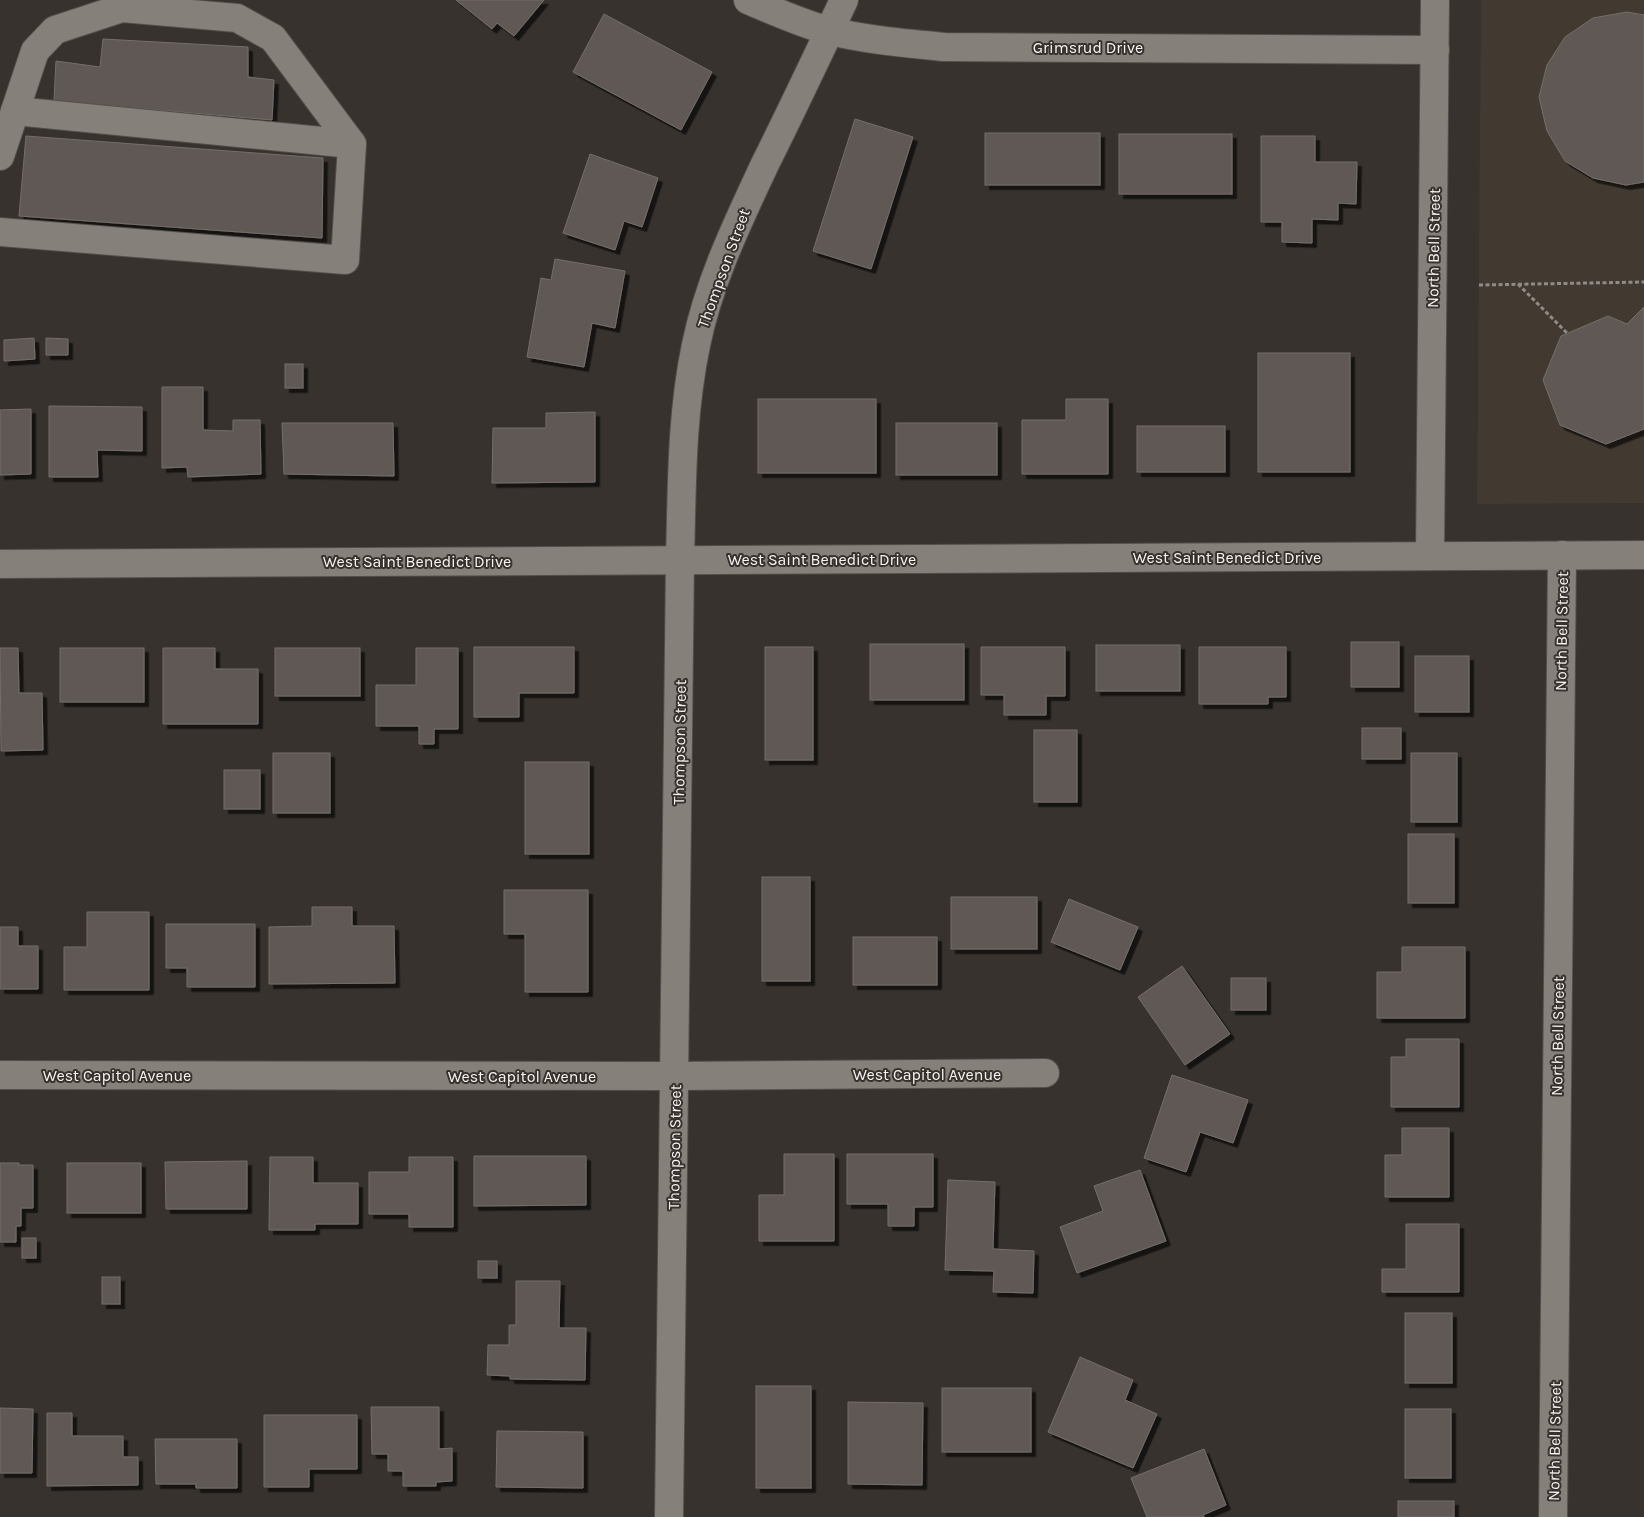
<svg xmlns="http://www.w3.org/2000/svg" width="1644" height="1517" font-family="Karla,sans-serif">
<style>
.built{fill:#423930}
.building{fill:#5e5854;stroke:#746f6a;filter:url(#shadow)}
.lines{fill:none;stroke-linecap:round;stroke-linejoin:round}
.minor-casing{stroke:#524e4b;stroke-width:30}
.path{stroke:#8f8b88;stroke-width:3;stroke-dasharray:4 2.5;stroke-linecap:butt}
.minor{stroke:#86807b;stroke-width:28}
.labels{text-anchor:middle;stroke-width:4;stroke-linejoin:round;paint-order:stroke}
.street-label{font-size:16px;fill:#f7f4f1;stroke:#37322e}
</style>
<defs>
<filter id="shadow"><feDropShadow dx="4.5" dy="4.5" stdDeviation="0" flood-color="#0009"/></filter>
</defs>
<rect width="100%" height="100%" fill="#37322e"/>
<polygon class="built" points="1481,0 1644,0 1644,503 1477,504"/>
<g class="building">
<polygon points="456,0 544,0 514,36 497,23 492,29"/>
<polygon points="1627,12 1644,15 1644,182 1626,185 1593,178 1565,161 1547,131 1539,97 1547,65 1565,37 1593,18"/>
<polygon points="604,14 712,72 681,130 573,72"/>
<polygon points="103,39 248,47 248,77 274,80 272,120 54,101 56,61 100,67"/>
<polygon points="855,119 913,137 871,269 813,251"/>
<rect x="985" y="133" width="115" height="52"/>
<rect x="1119" y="134" width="113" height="60"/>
<polygon points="26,136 323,158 322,238 19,216"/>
<polygon points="1261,136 1315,136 1315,162 1357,162 1356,204 1338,203 1338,220 1312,219 1312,243 1282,242 1282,222 1261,222"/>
<polygon points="590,154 658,178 642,227 624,221 615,250 563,233"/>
<polygon points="555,259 625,271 615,328 592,323 584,367 527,357 541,278 551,280"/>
<polygon points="1644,307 1644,429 1606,444 1560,425 1543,380 1561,336 1608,316 1627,324"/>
<polygon points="34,338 35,359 4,361 4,340"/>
<polygon points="46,338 68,339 68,355 46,355"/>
<rect x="1258" y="353" width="92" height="119"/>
<rect x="285" y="364" width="18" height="24"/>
<polygon points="162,387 203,387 203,430 233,431 233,420 260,420 261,474 188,477 187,467 162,468"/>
<rect x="758" y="399" width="118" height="74"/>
<polygon points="1066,399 1108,399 1108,474 1022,474 1022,420 1066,420"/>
<polygon points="49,406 142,407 142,451 97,450 98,477 49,477"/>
<polygon points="31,409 31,474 0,475 0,410"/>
<polygon points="595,412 595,482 492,483 493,428 546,428 546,413"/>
<polygon points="282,423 393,423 394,476 284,474"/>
<rect x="896" y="423" width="101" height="52"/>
<rect x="1137" y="426" width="88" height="46"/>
<rect x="1351" y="642" width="48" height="45"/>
<rect x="870" y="644" width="94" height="56"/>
<rect x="1096" y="645" width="84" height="46"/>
<polygon points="474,647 574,647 574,693 519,693 519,717 474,717"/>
<rect x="765" y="647" width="48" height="113"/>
<polygon points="981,647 1065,647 1065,696 1046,696 1046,715 1004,715 1004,695 981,695"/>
<polygon points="1199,647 1286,647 1286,697 1268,697 1268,704 1199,704"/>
<polygon points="0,648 18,648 19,693 42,693 43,750 1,751"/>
<rect x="60" y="648" width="84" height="54"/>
<polygon points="163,648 215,648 215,669 258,669 258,724 163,724"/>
<rect x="275" y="648" width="85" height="48"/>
<polygon points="416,648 458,648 458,729 434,729 434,744 419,744 419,726 376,726 376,685 416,685"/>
<rect x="1415" y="656" width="54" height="56"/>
<rect x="1362" y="728" width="39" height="31"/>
<rect x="1034" y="730" width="43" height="72"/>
<rect x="273" y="753" width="57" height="60"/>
<rect x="1411" y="753" width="46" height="69"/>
<rect x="525" y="762" width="64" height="92"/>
<rect x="224" y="770" width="36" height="39"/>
<rect x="1408" y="834" width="46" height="69"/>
<rect x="762" y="877" width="48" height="104"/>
<polygon points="504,890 588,890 588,992 525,992 525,934 504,934"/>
<rect x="951" y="897" width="86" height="52"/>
<polygon points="1069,899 1138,927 1120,970 1051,942"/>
<polygon points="312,907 352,907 352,926 394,926 395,983 269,984 269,927 312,926"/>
<polygon points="87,912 149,912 149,990 64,990 64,947 87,947"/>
<polygon points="166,924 255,924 255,987 187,987 187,968 166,968"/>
<polygon points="0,927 18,927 18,946 38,946 38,989 0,989"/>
<rect x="853" y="937" width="84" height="48"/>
<polygon points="1402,947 1465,947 1465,1018 1377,1018 1377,972 1402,972"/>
<polygon points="1182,966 1230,1034 1185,1065 1138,997"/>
<rect x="1231" y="978" width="35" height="32"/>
<polygon points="1406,1039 1459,1039 1459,1107 1391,1107 1391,1057 1406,1057"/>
<polygon points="1172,1075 1248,1100 1233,1143 1200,1132 1186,1172 1144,1158"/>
<polygon points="1402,1128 1449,1128 1449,1197 1385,1197 1385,1155 1402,1155"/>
<polygon points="784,1154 834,1154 834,1241 759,1241 759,1195 784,1195"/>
<polygon points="847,1154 933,1154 933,1207 914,1207 914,1226 888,1226 888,1204 847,1204"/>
<polygon points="474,1156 586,1156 586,1205 474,1206"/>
<polygon points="270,1157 313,1157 313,1183 358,1183 358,1224 315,1224 315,1230 269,1230"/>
<polygon points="409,1157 453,1157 453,1227 409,1227 409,1214 369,1214 369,1172 409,1172"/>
<polygon points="247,1161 247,1209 166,1209 165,1162"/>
<polygon points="0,1163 19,1163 19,1165 33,1165 33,1208 21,1208 21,1226 16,1226 16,1242 0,1242"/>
<rect x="67" y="1163" width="74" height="50"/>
<polygon points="1140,1170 1166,1241 1077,1273 1060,1227 1103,1211 1094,1186"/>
<polygon points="948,1180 995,1182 993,1249 1034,1251 1033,1293 993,1292 994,1271 945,1270"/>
<polygon points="1406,1224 1459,1224 1459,1292 1382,1292 1382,1269 1406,1269"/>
<rect x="22" y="1238" width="14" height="20"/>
<rect x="478" y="1261" width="19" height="17"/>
<rect x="102" y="1277" width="18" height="27"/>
<polygon points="516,1281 560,1281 559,1328 586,1328 585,1380 510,1379 510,1376 487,1375 488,1345 509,1345 509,1325 516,1325"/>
<rect x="1405" y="1313" width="47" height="70"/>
<polygon points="1080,1357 1133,1380 1125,1400 1157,1414 1133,1468 1048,1432"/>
<rect x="756" y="1386" width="55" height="102"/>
<rect x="942" y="1388" width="89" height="64"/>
<polygon points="848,1402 923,1403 922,1485 848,1484"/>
<polygon points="371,1407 439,1407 439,1449 452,1448 452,1481 436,1482 436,1486 403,1486 403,1471 388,1471 388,1454 372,1454"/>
<polygon points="0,1408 33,1409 32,1473 0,1473"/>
<rect x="1405" y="1409" width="46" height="69"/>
<polygon points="47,1413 72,1413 72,1436 123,1436 123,1457 138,1457 138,1485 47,1486"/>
<polygon points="264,1415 357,1415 357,1469 309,1469 309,1487 264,1487"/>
<polygon points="497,1431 583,1432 583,1488 496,1487"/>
<polygon points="155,1439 237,1439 237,1488 196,1488 196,1484 156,1484"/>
<polygon points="1204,1449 1226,1505 1203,1515 1204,1517 1147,1517 1131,1478"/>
<rect x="1398" y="1501" width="56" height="16"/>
</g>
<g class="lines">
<g class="minor-casing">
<g id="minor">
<path d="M748,0C774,11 802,24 830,31C867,40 906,43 944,47L1435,50"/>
<polyline points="15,111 352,144"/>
<polyline points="0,156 35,51 55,30 122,8 237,18 273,38 352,144 345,260 0,232"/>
<polyline points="1430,555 1435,0"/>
<polyline points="0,564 1644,555"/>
<polyline points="0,1075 675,1076 1045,1073"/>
<path d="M669,1517L680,560C682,488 681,416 696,345C709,281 738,222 765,164C792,110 818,55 844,0"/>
<polyline points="1553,1517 1562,555"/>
</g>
</g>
<g class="path">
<polyline points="1518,284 1567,333"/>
<polyline points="1479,285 1644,282"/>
</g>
<use href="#minor" class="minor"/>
</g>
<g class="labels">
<g class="street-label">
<text x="1088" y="53">Grimsrud Drive</text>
<text transform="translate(1433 248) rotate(-89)" y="6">North Bell Street</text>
<text transform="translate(723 268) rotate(-70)" y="6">Thompson Street</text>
<text x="1227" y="563">West Saint Benedict Drive</text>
<text x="822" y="565">West Saint Benedict Drive</text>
<text x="417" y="567">West Saint Benedict Drive</text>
<text transform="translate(1561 631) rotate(-89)" y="6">North Bell Street</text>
<text transform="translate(679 742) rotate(-89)" y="6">Thompson Street</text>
<text transform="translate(1557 1036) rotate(-89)" y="6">North Bell Street</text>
<text x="927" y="1080">West Capitol Avenue</text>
<text x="117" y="1081">West Capitol Avenue</text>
<text x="522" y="1082">West Capitol Avenue</text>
<text transform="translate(674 1147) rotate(-89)" y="6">Thompson Street</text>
<text transform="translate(1554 1441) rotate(-89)" y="6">North Bell Street</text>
</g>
</g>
</svg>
